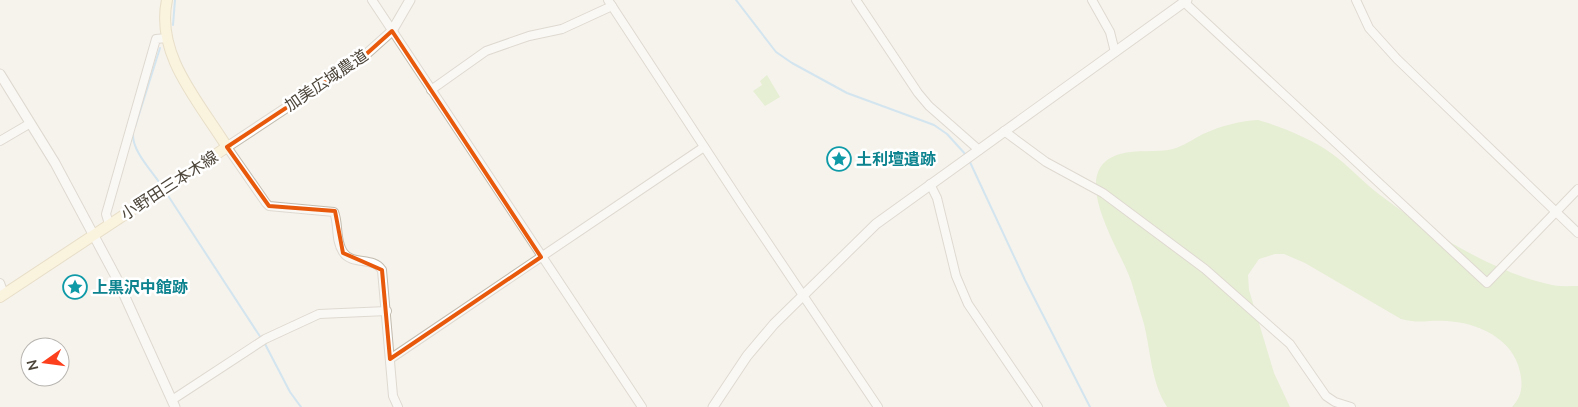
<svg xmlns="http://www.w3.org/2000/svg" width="1578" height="407" font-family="'Nunito Sans','Noto Sans JP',sans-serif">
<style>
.green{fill:#d2eab5}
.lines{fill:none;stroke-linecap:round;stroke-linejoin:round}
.stream{stroke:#a9d4f2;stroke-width:2}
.minor-casing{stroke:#c2bbae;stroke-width:10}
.tertiary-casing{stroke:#c2bbae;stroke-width:11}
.secondary-casing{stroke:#d6c79b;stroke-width:12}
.minor{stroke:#fff;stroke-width:8}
.tertiary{stroke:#fff;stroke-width:9}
.secondary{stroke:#fff3cd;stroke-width:10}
.marked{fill:none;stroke:#e8590c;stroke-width:4;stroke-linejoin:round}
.labels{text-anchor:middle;stroke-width:5;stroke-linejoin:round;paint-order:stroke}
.street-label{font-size:16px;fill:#4b4439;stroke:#fff}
.culture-label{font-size:16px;font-weight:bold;fill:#0d838f;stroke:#fff;text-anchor:start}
</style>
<rect width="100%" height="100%" fill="#f6f3ec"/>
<g class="green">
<polygon points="767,75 780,97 765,106 753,91 762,85 760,81"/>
<path d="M1258,120C1280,126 1312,139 1331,153C1348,165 1363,182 1380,195C1425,229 1492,272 1548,284C1557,287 1568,286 1578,286V407H1512C1522,396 1523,386 1520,372C1514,339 1477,322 1446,321C1428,320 1420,324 1401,319L1305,263L1284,254H1275L1259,259L1248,275L1249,290L1274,373L1290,407H1167C1151,381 1151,353 1144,324C1140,311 1136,297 1132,284C1124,254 1063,170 1120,154C1137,149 1156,153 1173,149C1184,146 1193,139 1203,134C1221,126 1239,121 1258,120Z"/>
</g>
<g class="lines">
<g class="stream">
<polyline points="736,0 776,52 792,63 847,93 934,125 947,134 967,156"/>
<polyline points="173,25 175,0"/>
<polyline points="135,127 160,48"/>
<path d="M133,134C132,151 152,171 161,185"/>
<polyline points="969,160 1025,280 1090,407"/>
<polyline points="165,191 261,338"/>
<polyline points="264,342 290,392 301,407"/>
</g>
<g class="minor-casing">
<g id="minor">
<polyline points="372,0 642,407"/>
<polyline points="608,0 743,206 878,407"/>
<polyline points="856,0 918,93 929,106 979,150"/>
<polyline points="1092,0 1110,32 1115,52"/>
<polyline points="1356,0 1369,28 1397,59 1578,233"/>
<polyline points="1184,2 1487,283 1578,189"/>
<polyline points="431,90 486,51 529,36 562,29 612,6"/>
<polyline points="1004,131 1046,162 1103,193 1205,269 1290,344 1326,396 1335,402 1351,407"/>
<polyline points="0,141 29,124"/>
<path d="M227,147L266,203L269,206L334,212C339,224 335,240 343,252C352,266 373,256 382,270L393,396L398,407"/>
<polyline points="930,184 937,198 956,276 968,304 1038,407"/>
<polyline points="109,224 106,214 156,39 167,38"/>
<polyline points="0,283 4,294"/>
<polyline points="390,359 704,147"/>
<polyline points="172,400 265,339 319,314 387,311"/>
</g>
</g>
<g class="tertiary-casing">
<g id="tertiary">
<polyline points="0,74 55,163 116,277 175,407"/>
<polyline points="227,147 363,57 392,31 410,0"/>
<polyline points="713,407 747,356 774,324 876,224 1187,0"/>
</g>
</g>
<g class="secondary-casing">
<path id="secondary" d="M0,297L227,147C200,103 155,55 167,0"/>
</g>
<use href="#minor" class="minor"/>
<use href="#tertiary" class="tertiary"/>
<use href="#secondary" class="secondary"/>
</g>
<path d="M0 0H1578V407H0ZM392,31L541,257L390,359L382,270L343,253L335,211L269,206L227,147L363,57Z" fill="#f6f3ec" fill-opacity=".55" fill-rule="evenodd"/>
<path class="marked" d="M392,31L541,257L390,359L382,270L343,253L335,211L269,206L227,147L363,57Z"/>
<defs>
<g id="sight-ring" transform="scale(1.25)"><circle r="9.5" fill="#fff" stroke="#0f9aa8" stroke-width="1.5"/><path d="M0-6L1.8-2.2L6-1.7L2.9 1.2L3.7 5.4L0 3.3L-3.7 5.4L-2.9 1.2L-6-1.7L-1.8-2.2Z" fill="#0f9aa8"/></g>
</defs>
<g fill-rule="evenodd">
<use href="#sight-ring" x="839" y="159"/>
<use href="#sight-ring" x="75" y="287"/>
</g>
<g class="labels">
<g class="street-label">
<text transform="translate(326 80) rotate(-34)" y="6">加美広域農道</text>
<text transform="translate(169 185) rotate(-33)" y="6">小野田三本木線</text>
</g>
<g class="culture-label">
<text x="856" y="165">土利壇遺跡</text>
<text x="92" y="293">上黒沢中館跡</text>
</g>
</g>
<g transform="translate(45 362) rotate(256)"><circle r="24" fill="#ffffff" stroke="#b7b4b0"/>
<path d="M0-4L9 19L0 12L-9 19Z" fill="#fc3f1d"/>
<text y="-8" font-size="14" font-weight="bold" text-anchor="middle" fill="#4b4439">N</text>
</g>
</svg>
